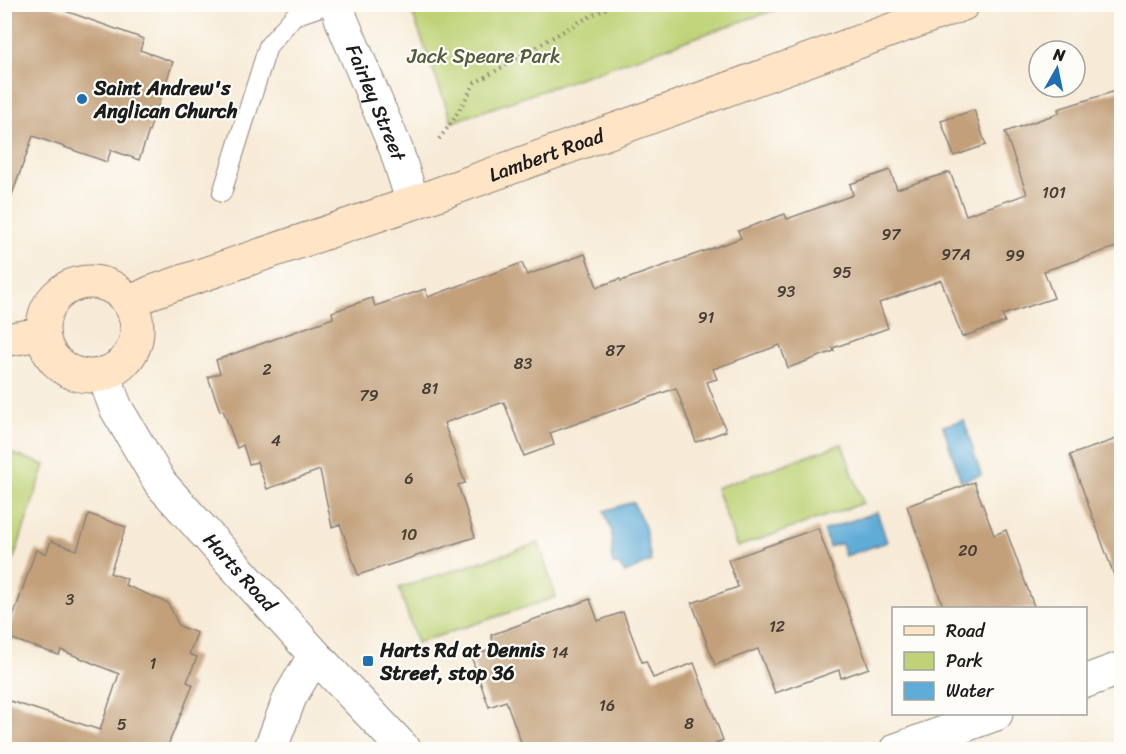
<svg xmlns="http://www.w3.org/2000/svg" width="1126" height="754" font-family="Sriracha,sans-serif">
<style>
.green{fill:#bed377;stroke:#6d784a;stroke-width:1.5}
.water{fill:#5eacd7;stroke:#3d647a;stroke-width:1.5}
.building{fill:#c3a07a}
.lines{fill:none;stroke-linecap:round;stroke-linejoin:round}
.service-casing{stroke:#8a8379;stroke-width:20}
.minor-casing{stroke:#8a8379;stroke-width:35}
.tertiary-casing{stroke:#8a8379;stroke-width:35}
.secondary-casing{stroke:#8a8379;stroke-width:35}
.path{stroke:#8a8379;stroke-width:4;stroke-dasharray:1.5 4.5;stroke-linecap:butt}
.service{stroke:#fff;stroke-width:18}
.minor{stroke:#fff;stroke-width:33}
.tertiary{stroke:#fff;stroke-width:33}
.secondary{stroke:#ffe4c6;stroke-width:33}
.poi-dot{fill:#1f6fb2;stroke:#fdfcf7;stroke-width:2}
.labels{text-anchor:middle;stroke-width:4.5;stroke-linejoin:round;paint-order:stroke}
.number-label{font-size:16px;fill:#463d34}
.park-label{font-size:20px;fill:#555c3c;stroke:#fdfcf7}
.poi-label{font-size:20px;font-weight:bold;fill:#1c1c1c;stroke:#fdfcf7;text-anchor:start}
.street-label{font-size:20px;fill:#1c1c1c;stroke:#fdfcf7}
</style>
<rect width="100%" height="100%" fill="#fdfcf7"/>
<filter id="ink" filterUnits="userSpaceOnUse"><feTurbulence type="fractalNoise" baseFrequency=".0167" numOctaves="2"/><feDisplacementMap in="SourceGraphic" scale="12" xChannelSelector="R" yChannelSelector="G"/><feConvolveMatrix kernelMatrix="1 2 1 2 8 2 1 2 1" color-interpolation-filters="sRGB"/></filter>
<filter id="wash" filterUnits="userSpaceOnUse"><feTurbulence type="fractalNoise" baseFrequency=".008" numOctaves="4" result="noise"/><feDisplacementMap in="SourceGraphic" scale="24" xChannelSelector="R" yChannelSelector="G"/><feGaussianBlur stdDeviation="1.35" result="paint"/><feColorMatrix in="noise" values="0 0 0 0 0 0 0 0 0 0 0 0 0 0 0 0 0 1.4 0 .05"/><feComposite in="paint" operator="in"/></filter>
<g filter="url(#wash)">
<rect width="100%" height="100%" fill="#f7ead6"/>
<g class="green">
<polygon points="409,4 789,4 789,5 452,122"/>
<polygon points="842,444 863,503 737,547 716,488"/>
<polygon points="5,451 45,465 5,585 4,451"/>
<polygon points="539,543 556,597 417,643 399,588"/>
</g>
<g class="water">
<polygon points="964,420 981,475 961,481 943,426"/>
<polygon points="633,502 645,527 651,561 625,573 621,567 612,563 612,532 604,511"/>
<polygon points="877,512 887,542 845,556 841,543 829,547 824,530"/>
</g>
<g id="blocks">
<g class="building">
<polygon points="11,4 46,4 144,39 140,50 173,62 139,160 111,150 107,162 33,136 8,206 4,205 4,23"/>
<polygon points="1122,89 1122,245 1044,271 1054,298 1002,315 1005,322 962,337 941,280 879,303 888,328 833,348 834,351 788,368 780,345 713,369 717,379 707,382 726,431 696,442 676,388 550,433 554,445 524,456 504,402 444,423 465,483 458,485 475,537 358,575 340,524 332,527 320,470 267,489 257,462 249,464 243,445 237,448 223,410 220,411 208,377 220,373 216,360 333,318 332,312 372,298 375,306 425,289 428,297 522,263 527,275 585,254 597,287 620,279 621,281 741,238 738,231 785,214 787,219 853,195 850,184 890,170 897,189 950,172 966,215 1027,194 1005,132 1059,113 1058,109"/>
<polygon points="974,110 986,145 954,156 941,121"/>
<polygon points="1122,437 1122,586 1118,586 1070,455"/>
<polygon points="974,482 994,535 1006,530 1035,609 944,609 907,506"/>
<polygon points="89,514 126,527 110,573 127,579 125,585 168,603 179,626 197,633 189,654 197,657 187,682 193,685 166,750 4,750 4,699 100,730 119,674 61,650 59,655 6,637 36,550 46,554 51,541 77,550"/>
<polygon points="818,528 869,668 841,678 839,670 775,693 758,649 715,665 692,603 738,587 728,560"/>
<polygon points="590,599 598,621 623,612 642,662 646,661 653,678 694,663 723,740 716,743 719,750 524,750 506,701 489,707 471,656 495,648 491,635"/>
</g>
</g>
</g>
<g filter="url(#ink)">
<use href="#blocks" fill-opacity="0" stroke="#8a8379" stroke-width="1.5"/>
<g class="lines">
<g class="service-casing">
<polyline id="service" points="222,193 268,46 294,16 330,4"/>
</g>
<g class="minor-casing">
<g id="minor">
<path id="s1" d="M337,4L342,21L396,149L413,203"/>
<polyline points="1086,681 1122,668"/>
<polyline points="270,750 290,697 315,655"/>
<polyline points="896,750 996,714"/>
</g>
</g>
<g class="tertiary-casing">
<g id="tertiary">
<path id="s2" d="M103,374L116,408L161,484L315,655L405,750"/>
</g>
</g>
<g class="secondary-casing">
<g id="secondary">
<circle cx="90" cy="329" r="47"/>
<path id="s3" d="M130,303L152,292L413,203L963,4"/>
<polyline points="4,340 42,334"/>
</g>
</g>
<polyline class="path" points="439,139 452,122 475,83 579,22 615,4"/>
<use href="#service" class="service"/>
<use href="#minor" class="minor"/>
<use href="#tertiary" class="tertiary"/>
<use href="#secondary" class="secondary"/>
</g>
</g>
<g class="poi-dot">
<circle cx="82" cy="99" r="6"/>
<rect x="362" y="655" width="12" height="12" rx="3"/>
</g>
<g class="labels">
<g class="number-label">
<text x="1054" y="198">101</text>
<text x="891" y="240">97</text>
<text x="956" y="260">97A</text>
<text x="1015" y="261">99</text>
<text x="842" y="278">95</text>
<text x="786" y="297">93</text>
<text x="706" y="323">91</text>
<text x="615" y="356">87</text>
<text x="523" y="369">83</text>
<text x="267" y="375">2</text>
<text x="430" y="394">81</text>
<text x="369" y="401">79</text>
<text x="276" y="446">4</text>
<text x="409" y="484">6</text>
<text x="409" y="540">10</text>
<text x="968" y="556">20</text>
<text x="70" y="605">3</text>
<text x="777" y="632">12</text>
<text x="560" y="658">14</text>
<text x="153" y="669">1</text>
<text x="607" y="711">16</text>
<text x="689" y="729">8</text>
<text x="122" y="730">5</text>
</g>
<g class="park-label">
<text x="484" y="63">Jack Speare Park</text>
</g>
<g class="poi-label">
<text x="94" y="95">Saint Andrew's<tspan x="94" dy="23">Anglican Church</tspan></text>
<text x="380" y="657">Harts Rd at Dennis<tspan x="380" dy="23">Street, stop 36</tspan></text>
</g>
<g class="street-label">
<text dy="7" stroke="none"><textPath href="#s1" startOffset="106">Fairley Street</textPath></text>
<text dy="7" stroke="none"><textPath href="#s3" startOffset="442">Lambert Road</textPath></text>
<text dy="7" stroke="none"><textPath href="#s2" startOffset="243">Harts Road</textPath></text>
</g>
</g>
<rect width="1126" height="754" fill="none" stroke="#fdfcf7" stroke-width="24"/>
<rect x="892" y="607" width="195" height="108" fill="#fdfcf7" stroke="#a3a29f" stroke-width="1.5"/>
<rect x="904" y="626" width="30" height="9" fill="#ffe4c6" stroke="#a3a29f" stroke-width="1.5"/>
<text x="946" y="637" font-size="18" fill="#1c1c1c">Road</text>
<rect x="904" y="652" width="30" height="18" fill="#bed377" stroke="#a3a29f" stroke-width="1.5"/>
<text x="946" y="667" font-size="18" fill="#1c1c1c">Park</text>
<rect x="904" y="682" width="30" height="18" fill="#5eacd7" stroke="#a3a29f" stroke-width="1.5"/>
<text x="946" y="697" font-size="18" fill="#1c1c1c">Water</text>
<g transform="translate(1057 69) rotate(9)"><circle r="28" fill="#fdfcf7" stroke="#a3a29f" stroke-width="1.5"/>
<path d="M0-4.5L10 22L0 15L-10 22Z" fill="#1f6fb2"/>
<text y="-9" font-size="16" font-weight="bold" text-anchor="middle" fill="#1c1c1c">N</text>
</g>
</svg>
